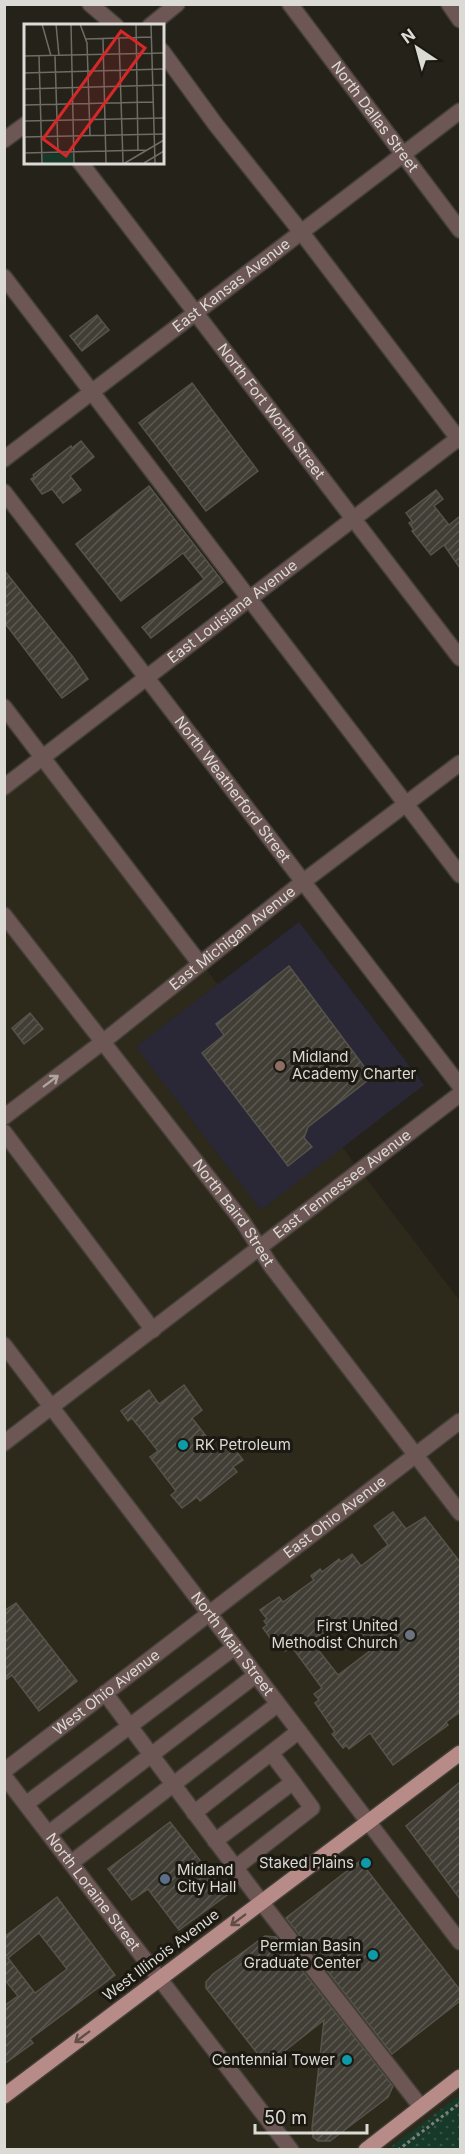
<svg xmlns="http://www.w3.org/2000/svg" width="465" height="2154" font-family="Inter,sans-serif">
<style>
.built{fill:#2d291b}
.education{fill:#2a2737}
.park{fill:url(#park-dots)}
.building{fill:url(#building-hatch);stroke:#55534a;stroke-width:1.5;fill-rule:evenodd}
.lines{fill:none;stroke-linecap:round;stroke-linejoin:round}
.minor-casing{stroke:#423f38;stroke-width:18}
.major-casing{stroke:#423f38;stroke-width:18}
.path{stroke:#828079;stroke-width:3;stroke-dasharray:3 3;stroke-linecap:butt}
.minor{stroke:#6d5755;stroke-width:15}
.major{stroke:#b78c88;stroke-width:15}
.oneway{stroke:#afa6a1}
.oneway2{stroke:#614d47}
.education-dot{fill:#8d6e63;stroke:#1b1911;stroke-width:2}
.culture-dot{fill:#0f9aa8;stroke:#1b1911;stroke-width:2}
.worship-dot{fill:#6b7280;stroke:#1b1911;stroke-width:2}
.service-dot{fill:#5c6f8a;stroke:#1b1911;stroke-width:2}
.labels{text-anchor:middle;stroke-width:6;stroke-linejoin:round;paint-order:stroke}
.street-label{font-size:15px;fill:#dbdad4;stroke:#1b1911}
.poi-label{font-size:15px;fill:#dbdad4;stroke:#1b1911;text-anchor:end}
.inset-road{fill:none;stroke:#6e6c64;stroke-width:1.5}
.view{fill:#d62828;fill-opacity:0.15;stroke:#d62828;stroke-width:3}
.inset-edge{fill:none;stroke:#dbdad4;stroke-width:3}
</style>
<defs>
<pattern id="park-dots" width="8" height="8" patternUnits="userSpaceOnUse" patternTransform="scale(1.5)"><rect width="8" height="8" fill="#163929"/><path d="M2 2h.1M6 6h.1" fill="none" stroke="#375547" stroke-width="1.8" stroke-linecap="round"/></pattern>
<pattern id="building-hatch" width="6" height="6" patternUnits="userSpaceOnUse" patternTransform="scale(1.5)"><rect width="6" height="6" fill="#403e35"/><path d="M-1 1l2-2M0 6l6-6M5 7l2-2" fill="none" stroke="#5b5951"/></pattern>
</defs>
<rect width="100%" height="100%" fill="#25221a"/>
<polygon class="built" points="43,756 460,1301 460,2149 5,2150 4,786"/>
<polygon class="education" points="299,922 424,1085 261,1210 136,1047"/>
<polygon class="park" points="460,2095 460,2149 388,2149"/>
<g class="building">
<polygon points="97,315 109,330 82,351 70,336"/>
<polygon points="192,383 258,471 206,511 139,423"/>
<polygon points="81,441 94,457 70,476 81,490 63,503 52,489 42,494 31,479 34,477 33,475 71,446 72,448"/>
<polygon points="149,486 223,582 151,638 142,627 204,579 183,553 121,601 76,544"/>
<polygon points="436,490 443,499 434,506 449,525 460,516 460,568 444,545 431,555 412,531 414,530 409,523 412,521 406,513"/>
<polygon points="4,570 73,657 88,679 62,698 4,622"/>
<polygon points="289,966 372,1077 308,1127 304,1138 312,1147 288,1166 202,1053 224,1035 216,1024"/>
<polygon points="30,1013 43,1029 24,1044 12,1028"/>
<polygon points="184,1385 202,1410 192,1418 216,1449 228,1440 243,1460 233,1467 237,1472 200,1501 197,1497 182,1508 171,1495 176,1491 150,1457 158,1451 132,1418 128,1421 121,1411 149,1390 159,1404"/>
<path d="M393,1512L406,1529L425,1517L460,1562V1712L446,1722L448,1725L393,1765L370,1733L349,1749L346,1745L343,1748L332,1734L335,1732L315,1703L319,1700L314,1694L322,1688L292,1647L285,1651L282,1647L278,1649L263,1628L267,1625L264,1621L267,1619L260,1610L279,1597L283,1602L314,1580L311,1576L320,1569L322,1572L339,1559L341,1562L352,1554L361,1566L388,1545L374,1526ZM344,1616L371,1650L338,1675L312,1642Z"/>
<polygon points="16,1603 77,1681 39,1711 12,1675 4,1681 4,1611"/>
<polygon points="460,1782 460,1899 406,1826"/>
<polygon points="170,1822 227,1895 179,1930 148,1889 132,1900 108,1869"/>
<polygon points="360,1861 460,1990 460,2001 392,2054 286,1918"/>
<path d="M57,1897L115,1975L30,2039L33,2043L4,2064V2006L18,1996L4,1979V1937ZM39,1933L67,1969L35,1993L8,1958Z"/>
<polygon points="265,1936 276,1937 393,2086 388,2097 330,2141 318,2141 313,2137 312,2128 324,2020 273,2060 264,2062 206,1988 206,1982 213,1974"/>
</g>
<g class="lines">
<g class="minor-casing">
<g id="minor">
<polyline points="90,4 116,26"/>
<path id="s1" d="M290,4L460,230"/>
<polyline points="449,4 460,20"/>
<polyline points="150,26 177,4"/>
<polyline points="162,51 216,125 302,233 460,441"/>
<polyline points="4,140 26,124"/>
<path id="s2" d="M80,162L460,658"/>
<polyline points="4,277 460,875"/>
<path id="s3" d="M4,459L460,111"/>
<path id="s4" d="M4,492L460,1086"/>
<polyline points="4,707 200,964"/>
<path id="s5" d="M4,787L460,437"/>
<path id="s6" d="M4,915L243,1222L271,1266L460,1513"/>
<path id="s7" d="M4,1117L104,1041L304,881L460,763"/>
<polyline points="4,1132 153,1330"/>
<path id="s8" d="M4,1345L460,1942"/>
<path id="s9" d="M4,1443L460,1094"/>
<polyline points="105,1693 262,1903 421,2107"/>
<path id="s10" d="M4,1771L460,1421"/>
<path id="s11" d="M4,1776L291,2150"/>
<polyline points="26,1804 235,1647"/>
<polyline points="194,1813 299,1731"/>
<polyline points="49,1833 256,1675"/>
<polyline points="215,1841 293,1782 271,1753"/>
<polyline points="71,1863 278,1704"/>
<polyline points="235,1868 312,1808 293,1782"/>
</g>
</g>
<g class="major-casing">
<g id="major">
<polyline points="4,2096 460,1753"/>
<polyline points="366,2150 460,2077"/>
</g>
</g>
<polyline class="path" points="398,2150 460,2103"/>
<use href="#minor" class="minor"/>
<use href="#major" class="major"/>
</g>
<defs><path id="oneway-shaft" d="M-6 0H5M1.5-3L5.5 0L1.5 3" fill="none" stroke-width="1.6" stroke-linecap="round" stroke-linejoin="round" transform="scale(1.5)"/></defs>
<use class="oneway" href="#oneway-shaft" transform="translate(51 1081) rotate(-37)"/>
<g class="oneway2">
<use href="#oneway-shaft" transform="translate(238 1920) rotate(143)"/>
<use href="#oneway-shaft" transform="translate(82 2037) rotate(143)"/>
</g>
<circle class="education-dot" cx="280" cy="1066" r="6"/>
<g class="culture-dot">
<circle cx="183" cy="1445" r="6"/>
<circle cx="366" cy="1863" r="6"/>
<circle cx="373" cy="1955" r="6"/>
<circle cx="347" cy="2060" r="6"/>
</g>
<circle class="worship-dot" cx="410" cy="1635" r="6"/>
<circle class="service-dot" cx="165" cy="1879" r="6"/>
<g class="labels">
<g class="street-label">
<text dy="5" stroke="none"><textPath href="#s1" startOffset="141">North Dallas Street</textPath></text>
<text dy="5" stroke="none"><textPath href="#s3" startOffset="286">East Kansas Avenue</textPath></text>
<text dy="5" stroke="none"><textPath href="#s2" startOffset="314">North Fort Worth Street</textPath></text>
<text dy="5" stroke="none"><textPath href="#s5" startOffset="288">East Louisiana Avenue</textPath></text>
<text dy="5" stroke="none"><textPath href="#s4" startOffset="375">North Weatherford Street</textPath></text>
<text dy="5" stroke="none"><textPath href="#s7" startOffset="290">East Michigan Avenue</textPath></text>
<text dy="5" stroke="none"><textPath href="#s9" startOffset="426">East Tennessee Avenue</textPath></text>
<text dy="5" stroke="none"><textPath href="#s6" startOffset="376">North Baird Street</textPath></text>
<text dy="5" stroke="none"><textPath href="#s10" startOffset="417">East Ohio Avenue</textPath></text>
<text dy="5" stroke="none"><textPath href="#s8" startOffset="376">North Main Street</textPath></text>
<text dy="5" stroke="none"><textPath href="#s10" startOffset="129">West Ohio Avenue</textPath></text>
<text dy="5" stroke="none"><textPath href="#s11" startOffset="146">North Loraine Street</textPath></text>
<text transform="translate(161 1955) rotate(-37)" y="5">West Illinois Avenue</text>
</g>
<g class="poi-label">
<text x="292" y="1062" text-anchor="start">Midland<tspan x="292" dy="17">Academy Charter</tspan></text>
<text x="195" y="1450" text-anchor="start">RK Petroleum</text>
<text x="398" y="1631">First United<tspan x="398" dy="17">Methodist Church</tspan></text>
<text x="354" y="1868">Staked Plains</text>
<text x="177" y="1875" text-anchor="start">Midland<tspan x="177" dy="17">City Hall</tspan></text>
<text x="361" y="1951">Permian Basin<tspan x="361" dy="17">Graduate Center</tspan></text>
<text x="335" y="2065">Centennial Tower</text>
</g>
</g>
<g transform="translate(24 24)">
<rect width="140" height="140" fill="#25221a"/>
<path d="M49,129V139H18V130Z" fill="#163929"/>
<path class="inset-road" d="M18,0L27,32M32,0L35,32M47,0L50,139M56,0L63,19L66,111M112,0L114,127M127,0L131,139M95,14L99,139M62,15L128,13M79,15L82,139M0,32L140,29M15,32L18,139M31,32L34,128M0,49L140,45M0,65L140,61M0,80L1,139M1,81L129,78M1,97L140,94M0,113L140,110M0,129L123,126M101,139L140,116M120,139L140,127"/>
<path class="view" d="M97,7L121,24L42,132L19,115Z"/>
<rect width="140" height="140" class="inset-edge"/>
</g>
<rect width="465" height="2154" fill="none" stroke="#dbdad4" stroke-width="12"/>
<g transform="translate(417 48) rotate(324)" stroke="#1b1911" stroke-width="4.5" paint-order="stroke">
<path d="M0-4.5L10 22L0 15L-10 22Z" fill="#dbdad4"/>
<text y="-9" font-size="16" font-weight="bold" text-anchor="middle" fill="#dbdad4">N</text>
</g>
<path d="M255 2124v9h112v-9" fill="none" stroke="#dbdad4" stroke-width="3"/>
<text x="264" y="2124" font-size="18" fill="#dbdad4" stroke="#1b1911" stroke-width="4.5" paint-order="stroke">50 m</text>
</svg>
